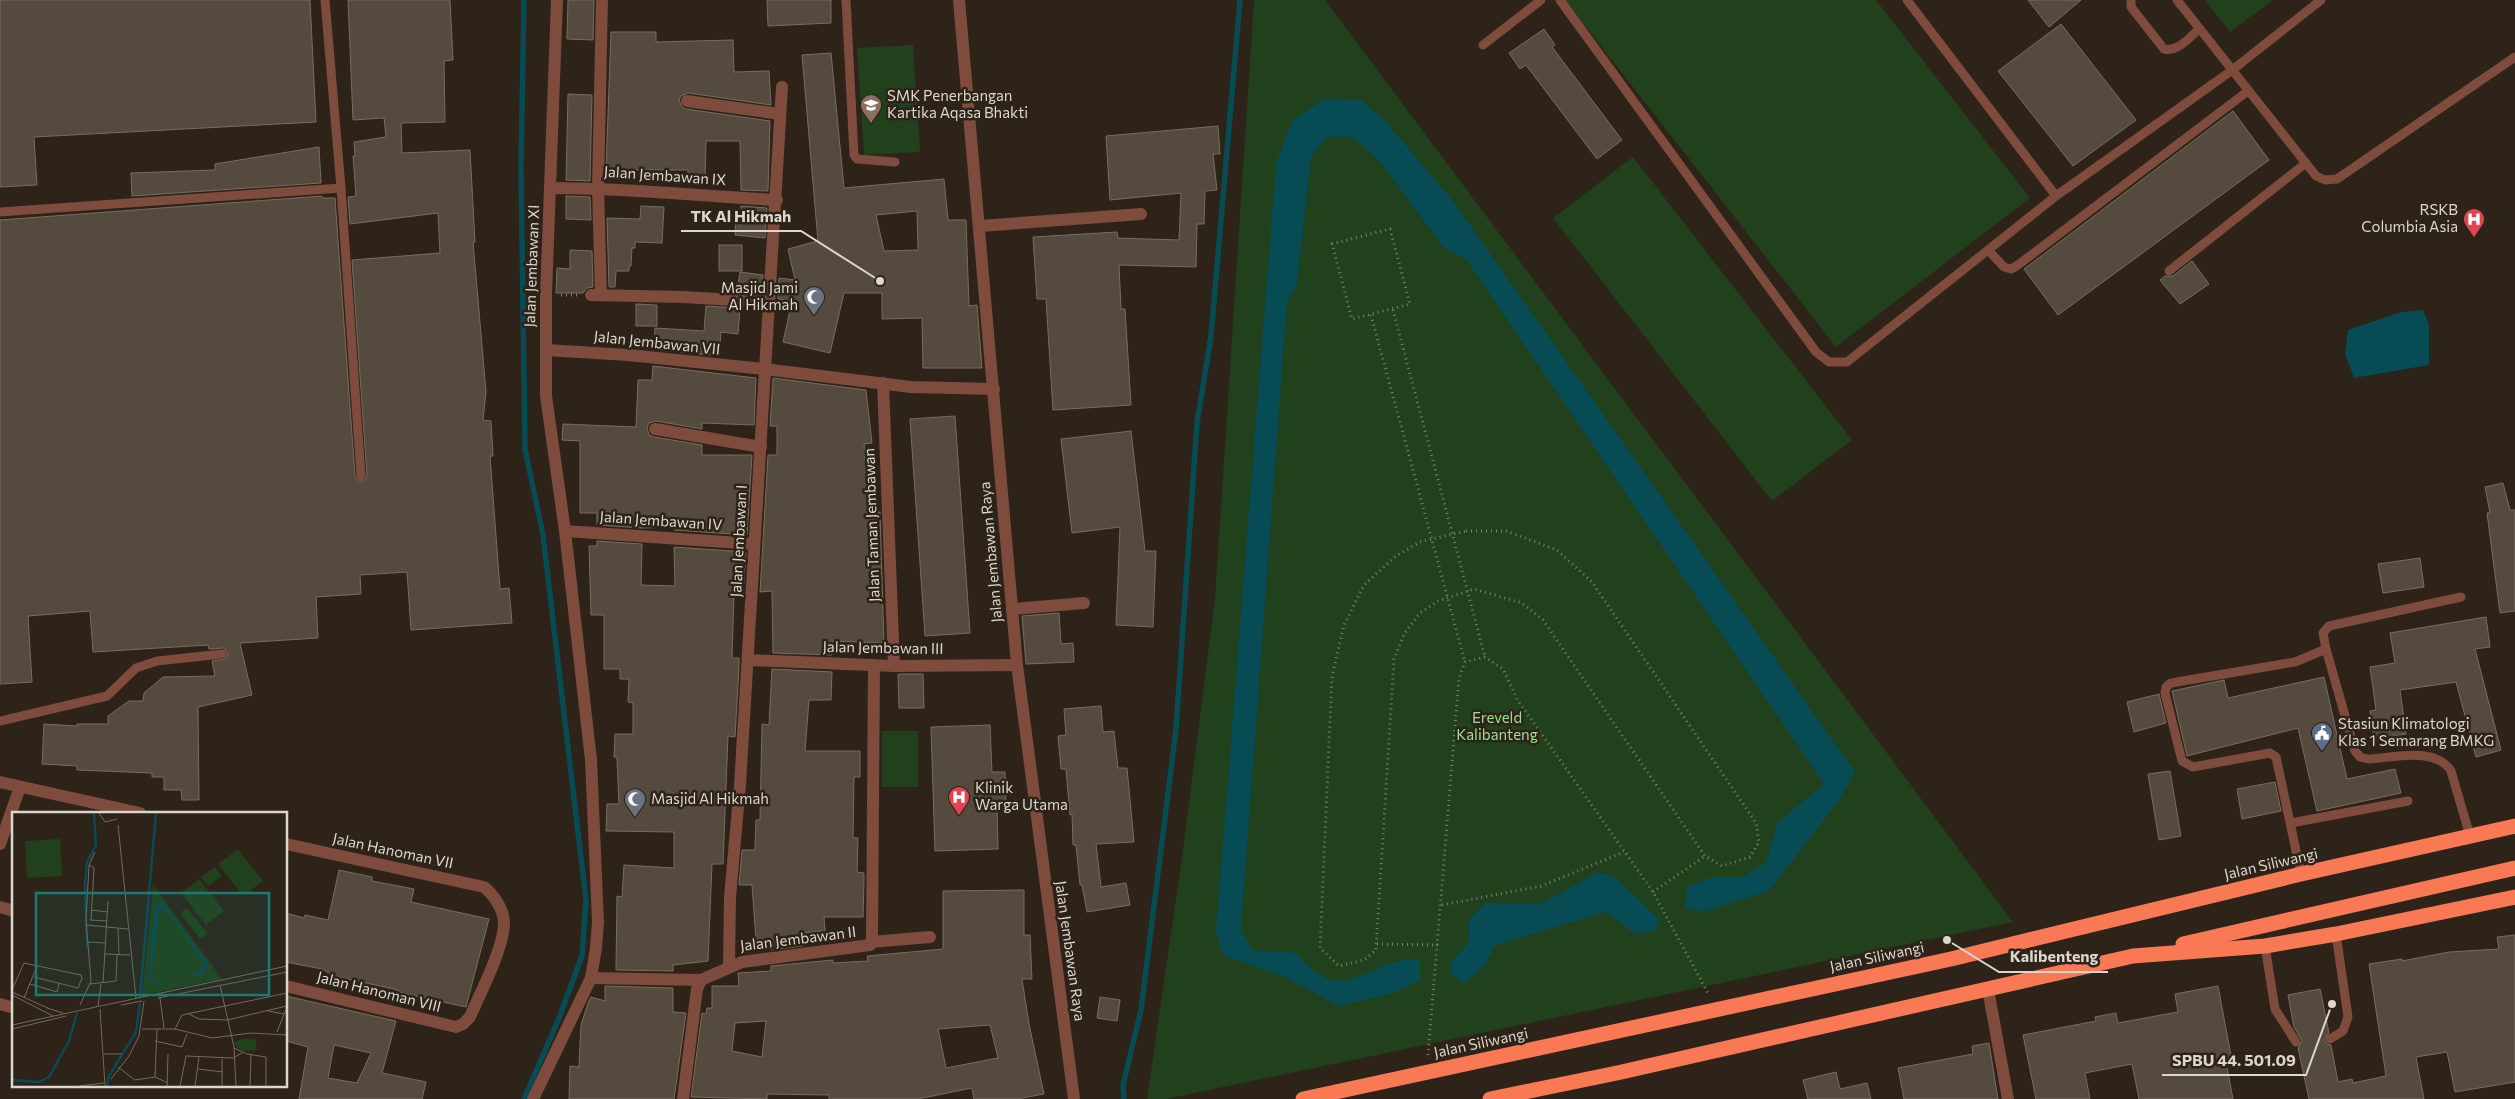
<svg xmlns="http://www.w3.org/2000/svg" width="2515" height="1099" font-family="Commissioner,sans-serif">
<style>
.green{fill:#20411b}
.water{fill:#074b55}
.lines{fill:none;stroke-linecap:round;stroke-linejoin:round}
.stream{stroke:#074b55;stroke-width:5.5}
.building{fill:#544b3e;stroke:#776e60;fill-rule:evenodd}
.path{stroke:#837b72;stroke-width:3;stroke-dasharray:1 4;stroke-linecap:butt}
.lane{stroke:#7e4b3c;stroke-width:9}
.street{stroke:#7e4b3c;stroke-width:12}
.highway{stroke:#f97955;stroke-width:15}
.labels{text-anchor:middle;stroke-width:5;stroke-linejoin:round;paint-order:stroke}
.poi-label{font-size:15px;fill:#ddd6cf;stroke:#2d2318;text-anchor:start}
.street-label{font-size:15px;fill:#ddd6cf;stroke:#2d2318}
.park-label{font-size:15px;fill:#98e18c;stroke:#2d2318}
.inset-river{fill:none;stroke:#074b55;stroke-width:2.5}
.inset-road{fill:none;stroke:#736b61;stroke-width:1}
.view{fill:#197b73;fill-opacity:0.15;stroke:#197b73;stroke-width:2.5}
.inset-edge{fill:none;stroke:#ddd6cf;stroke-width:2.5}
.leader{fill:none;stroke:#ddd6cf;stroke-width:2}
.callout-dot{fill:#ddd6cf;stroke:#2d2318;stroke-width:2}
.callout-label{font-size:16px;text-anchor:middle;font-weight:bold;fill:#ddd6cf;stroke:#2d2318;stroke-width:5;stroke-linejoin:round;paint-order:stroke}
</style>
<rect width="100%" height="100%" fill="#2d2318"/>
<g class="green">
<polygon points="1254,0 1325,0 2013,922 1166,1099 1147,1099 1183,850 1215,599"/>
<polygon points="1565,0 1876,0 2030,198 1836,347"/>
<polygon points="2205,0 2273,0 2230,32"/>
<polygon points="913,45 920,152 864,155 857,48"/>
<polygon points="1633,157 1852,440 1772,501 1553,218"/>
<rect x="882" y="731" width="36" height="56"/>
</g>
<g class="water">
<path d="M1324,99L1362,100L1387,123L1453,201L1855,772L1841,798L1769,891L1703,912L1685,908L1687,887L1712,877H1742L1766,863L1777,823L1824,784L1466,259L1445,249L1380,162L1353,137H1327L1311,156L1297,285L1287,303L1241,929L1252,950L1297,953C1345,1014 1366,955 1420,960V981L1390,994L1338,1006L1287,978L1223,955L1216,932L1276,163L1292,121Z"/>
<polygon points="2423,310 2429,324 2429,365 2354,378 2345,354 2348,330 2401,312"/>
<polygon points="1598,872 1615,877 1659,919 1655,931 1635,934 1606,912 1496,945 1482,969 1464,983 1453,977 1450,964 1468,943 1469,919 1485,903 1543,903"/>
</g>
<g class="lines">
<g class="stream">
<polyline points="524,1099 559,1018 582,956 586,900 543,535 525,449 521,167 524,0"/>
<polyline points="1124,1099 1123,1085 1141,1010 1176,729 1197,423 1211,336 1240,0"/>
</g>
</g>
<g class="building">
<polygon points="0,0 310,0 316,122 34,137 37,185 0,187"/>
<polygon points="348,0 450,0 453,60 444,61 445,122 401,123 402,153 470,150 475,242 473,242 486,392 483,420 491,421 493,456 490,456 500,589 509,588 512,623 411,630 407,572 360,575 361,594 316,597 318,638 240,643 252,695 198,707 199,800 182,800 181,790 164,790 164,777 152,777 152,773 77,770 77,766 42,764 44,724 77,726 77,724 108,724 108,716 129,701 143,701 144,693 163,677 215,676 212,661 225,659 228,654 224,648 209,649 208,645 93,652 90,611 28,616 32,682 0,684 0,220 322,196 322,198 335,198 355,476 358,481 364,481 367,476 352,260 440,253 438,213 350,224 348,197 356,196 353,156 355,156 354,142 386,137 384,118 353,120"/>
<polygon points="568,0 594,0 593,40 567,39"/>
<polygon points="767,0 831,0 831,23 768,26"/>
<polygon points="2028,0 2081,0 2049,27"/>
<polygon points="2061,24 2136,120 2073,166 1998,71"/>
<polygon points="1544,29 1555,45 1552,47 1622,140 1597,159 1526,65 1520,69 1509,53"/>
<polygon points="611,32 656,32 656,42 733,40 734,72 769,71 771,105 688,93 681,96 679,100 682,107 686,109 770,121 768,191 741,190 740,141 706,141 705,183 688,182 688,170 606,170"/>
<path d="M831,53L844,188L944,179L948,220H966L969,306L977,305L982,368H923L922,318L882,319V293H844L830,353L783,342L792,301L778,299L779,278L795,280L788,249L818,241L802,55ZM917,211L918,250L884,251L876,215Z"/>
<polygon points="568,94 592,95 590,181 566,180"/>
<polygon points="2233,111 2269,160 2058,315 2024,269"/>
<polygon points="1218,126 1220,154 1213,154 1217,190 1205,191 1204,224 1197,224 1196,267 1119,265 1121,309 1125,309 1131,405 1053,410 1046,299 1037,299 1033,237 1117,232 1118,238 1179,240 1181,193 1110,200 1106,136"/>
<polygon points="319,147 321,183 132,196 131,173 215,170 215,164"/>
<polygon points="566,196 590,197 591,220 566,219"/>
<polygon points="641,206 664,207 662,243 635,242 635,248 632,248 631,266 629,266 629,271 616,271 615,287 609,287 607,218 640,219"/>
<polygon points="741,206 767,208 765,238 735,235 736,215 741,216"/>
<rect x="719" y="245" width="23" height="26"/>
<polygon points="570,250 592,251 593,287 587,288 583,293 556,293 557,268 570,269"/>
<polygon points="2192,261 2209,284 2180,304 2160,280 2165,276 2173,276"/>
<polygon points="740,272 763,275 761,293 737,292"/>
<polygon points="636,304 657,305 657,326 636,326"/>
<polygon points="706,306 740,308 738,334 721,332 719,356 654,349 655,328 704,331"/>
<polygon points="653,366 756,378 754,425 702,423 702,429 656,421 649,423 647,428 649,435 654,437 702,445 702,455 752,455 747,535 674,530 674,527 642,528 597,525 597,513 580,513 580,441 562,440 563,424 636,427 638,380 652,380"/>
<polygon points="773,378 866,390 872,443 864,444 867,483 872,483 874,513 880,512 884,643 833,641 832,655 773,653 772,591 760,592 768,455 777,455 777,426 770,426"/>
<polygon points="955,416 970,633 925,636 910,419"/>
<polygon points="1131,431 1145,551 1156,551 1153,627 1116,625 1120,527 1072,533 1061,439"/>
<polygon points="2503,483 2510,510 2515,510 2515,611 2500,613 2487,513 2490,513 2485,487"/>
<polygon points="597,541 642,544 641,585 675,586 674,547 746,552 743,593 734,594 732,658 739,658 739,667 735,737 728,736 723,864 712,864 708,961 673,965 673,971 616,970 617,896 622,897 624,865 674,868 674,832 606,831 607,804 619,804 617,757 614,757 615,734 633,734 633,703 628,702 629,679 620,679 620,669 604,669 604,615 591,615 589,546 597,546"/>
<polygon points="2420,558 2424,587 2383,593 2378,564"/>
<polygon points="1059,613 1061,644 1073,643 1074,662 1026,664 1022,616"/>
<polygon points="2486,617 2490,647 2475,649 2501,750 2476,757 2456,682 2400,690 2406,734 2374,739 2370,711 2376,710 2370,667 2395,663 2390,633"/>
<polygon points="772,669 832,672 831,700 809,700 805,751 860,751 860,777 854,777 853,838 858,838 857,872 864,873 864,880 863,917 824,917 825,931 802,933 803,946 770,950 770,939 756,940 752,885 739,885 742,850 755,850 756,820 760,820 762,724 769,725"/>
<polygon points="898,674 923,674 924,708 899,708"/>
<polygon points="2324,677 2347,779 2395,769 2401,793 2317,811 2298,728 2187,756 2172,691 2224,680 2228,698"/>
<polygon points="2159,694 2166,723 2134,732 2127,702"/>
<polygon points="1101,706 1103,732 1114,731 1118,768 1127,768 1134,842 1096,844 1101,887 1126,883 1130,905 1087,912 1082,885 1080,885 1076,845 1073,845 1072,814 1070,815 1066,769 1061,769 1058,736 1066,735 1064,709"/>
<polygon points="990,725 992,772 1005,772 1006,807 997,807 998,849 935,851 931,727"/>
<polygon points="2170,771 2181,836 2159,840 2148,774"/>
<polygon points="2275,782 2281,811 2242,819 2237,789"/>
<polygon points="339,870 372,877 372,881 414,889 411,902 489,919 466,1007 397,992 398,990 334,976 322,969 286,962 286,913 304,918 305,915 328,920"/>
<path d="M1024,890V935H1030L1032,979H1022L1029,1024L1044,1094L1017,1099H974L972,1088L918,1099H829V1095L767,1094V1099L691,1097L702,1013L706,1014L707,1008H712V986H739L738,973L771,971V966L833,960V963L868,961L867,956L943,949V891ZM766,1021L762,1057L732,1051L735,1023ZM990,1025L998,1058L946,1068L938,1029Z"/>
<polygon points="2515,935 2515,1082 2455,1092 2447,1052 2416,1057 2424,1099 2309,1099 2298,1048 2302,1041 2294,1027 2288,995 2320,989 2329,1033 2324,1040 2327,1044 2331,1045 2338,1082 2352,1079 2353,1083 2386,1076 2369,964 2402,959 2402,961 2449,952 2499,949 2497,937"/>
<polygon points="605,986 673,988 673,1012 686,1013 674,1099 569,1099 570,1066 579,1067 581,1025 588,1003 591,997 605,1001"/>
<polygon points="2218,986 2232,1061 2226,1062 2233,1099 2139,1099 2132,1064 2085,1073 2090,1099 2036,1099 2023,1035 2096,1021 2095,1017 2116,1013 2118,1023 2178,1012 2175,994"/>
<path d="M286,996L396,1021L382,1073L426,1082L422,1099H299L308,1047L286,1041ZM334,1045L371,1053L357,1083L328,1078Z"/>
<polygon points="1100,997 1120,1000 1117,1021 1097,1018"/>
<polygon points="1989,1043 1998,1099 1904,1099 1898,1068 1973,1054 1972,1046"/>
<polygon points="1836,1072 1840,1089 1867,1083 1871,1099 1808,1099 1803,1080"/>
</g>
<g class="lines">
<g class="path">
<polygon points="1390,229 1410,304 1352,319 1332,244"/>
<polyline points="561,295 578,295"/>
<polyline points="1393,310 1485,657"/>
<polyline points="1371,315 1465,662"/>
<polygon points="1466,531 1506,531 1557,550 1592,582 1756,823 1759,842 1750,857 1722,866 1705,856 1543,620 1522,603 1474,589 1438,601 1420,613 1404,634 1394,659 1376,950 1364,960 1339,966 1320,948 1332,676 1344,625 1364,585 1396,556 1420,542"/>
<polyline points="1653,892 1705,856"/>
<polyline points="1442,905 1541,886 1624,852"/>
<polyline points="1377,944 1439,945"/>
<polyline points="1428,1055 1459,678 1465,662 1485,657 1503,669 1517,699 1653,892 1709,995"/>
</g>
<g class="lane">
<polyline points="846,0 854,155 857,159 895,162"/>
<polyline points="1560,0 1816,352 1829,362 1847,362 2056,196 2231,71 2321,0"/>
<polyline points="1907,0 2056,196"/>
<path d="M2131,0V7L2164,49C2178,52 2189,38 2199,29"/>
<polyline points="2177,0 2316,176 2325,180 2337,179 2515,57"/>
<polyline points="1483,45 1541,0"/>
<polyline points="341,188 361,476"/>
<polyline points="0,212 341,188 325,0"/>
<polyline points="1988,250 2004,267 2011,269 2018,265 2248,91"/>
<polyline points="2169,271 2306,163"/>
<path d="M2326,649L2355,751L2360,757L2368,759C2393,758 2436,746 2451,771L2470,836"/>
<polyline points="0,721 107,696 136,668 157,661 222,654"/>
<polyline points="2291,823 2408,801"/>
<polyline points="2301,874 2276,757 2270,753 2193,767 2182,761 2165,693 2166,687 2171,683 2295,662 2326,649 2323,633 2329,626 2461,597"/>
<polyline points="2265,946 2275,1009 2296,1042"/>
<polyline points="2330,1039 2343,1031 2348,1017 2336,934"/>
</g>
<g class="street">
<polyline points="959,0 1017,665 1074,1099"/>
<polyline points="687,101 780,114"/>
<path d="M550,188C626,188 702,196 777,200"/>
<polyline points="980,226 1141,214"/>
<polyline points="591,295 683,297 770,302"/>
<polyline points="601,295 598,188 602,0"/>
<polyline points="546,350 628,355 764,369 911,387 994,389"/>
<polyline points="883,383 894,666"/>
<polyline points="655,429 761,447"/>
<polyline points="565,531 754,544"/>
<polyline points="1012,609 1084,603"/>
<polyline points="748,660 894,666 1017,665"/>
<polyline points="0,782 140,813"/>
<polyline points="0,844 20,787"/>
<path d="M286,844L484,887C494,895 504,910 504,923C504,948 480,993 470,1017L463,1024L456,1027L286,986"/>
<polyline points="0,907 14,911"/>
<polyline points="871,942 930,937"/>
<polyline points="729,965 730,897 740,785 782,87"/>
<polyline points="591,978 701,980 742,962 870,945 872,938 874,665"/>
<polyline points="1988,989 2008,1099"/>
<polyline points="0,1004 14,1008"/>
<polyline points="533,1099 591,978 596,948 598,922 591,760 565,531 546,396 546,295 557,0"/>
<polyline points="683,1099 697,989 701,980"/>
</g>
<g class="highway">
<polyline points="2183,944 2515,868"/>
<polyline points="1303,1099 1951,959 2301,874 2515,826"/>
<polyline points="1490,1099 1617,1073 2133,956 2265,946 2336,934 2515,897"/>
</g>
</g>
<defs>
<g id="school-pin" transform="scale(1.125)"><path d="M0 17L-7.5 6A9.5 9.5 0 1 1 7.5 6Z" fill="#8d6e63" stroke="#2d2318"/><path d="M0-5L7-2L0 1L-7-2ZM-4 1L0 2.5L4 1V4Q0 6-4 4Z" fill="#fff"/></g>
<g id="hospital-pin" transform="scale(1.125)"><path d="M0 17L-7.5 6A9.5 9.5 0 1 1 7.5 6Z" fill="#e0444e" stroke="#2d2318"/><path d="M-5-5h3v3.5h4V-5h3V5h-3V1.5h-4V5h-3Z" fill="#fff"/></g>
<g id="mosque-pin" transform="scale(1.125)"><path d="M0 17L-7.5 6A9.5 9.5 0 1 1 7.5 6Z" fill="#6b7280" stroke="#2d2318"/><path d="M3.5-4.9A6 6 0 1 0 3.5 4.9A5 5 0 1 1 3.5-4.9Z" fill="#fff"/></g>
<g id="civic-pin" transform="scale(1.125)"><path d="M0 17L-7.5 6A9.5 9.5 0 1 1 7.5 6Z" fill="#5c6f8a" stroke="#2d2318"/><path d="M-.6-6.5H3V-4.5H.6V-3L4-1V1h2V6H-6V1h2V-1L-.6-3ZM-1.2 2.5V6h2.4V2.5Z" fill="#fff"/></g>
</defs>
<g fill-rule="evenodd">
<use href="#school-pin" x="871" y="105"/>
<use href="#hospital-pin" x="2474" y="219"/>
<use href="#mosque-pin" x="814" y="297"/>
<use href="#civic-pin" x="2322" y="733"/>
<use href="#hospital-pin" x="959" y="797"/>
<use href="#mosque-pin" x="635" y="799"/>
</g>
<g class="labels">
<g class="poi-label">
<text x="887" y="101">SMK Penerbangan<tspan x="887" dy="17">Kartika Aqasa Bhakti</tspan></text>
<text x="2458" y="215" text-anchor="end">RSKB<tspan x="2458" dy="17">Columbia Asia</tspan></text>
<text x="798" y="293" text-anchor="end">Masjid Jami<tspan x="798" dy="17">Al Hikmah</tspan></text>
<text x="2338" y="729">Stasiun Klimatologi<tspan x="2338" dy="17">Klas 1 Semarang BMKG</tspan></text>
<text x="975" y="793">Klinik<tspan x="975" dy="17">Warga Utama</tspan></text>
<text x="651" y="804">Masjid Al Hikmah</text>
</g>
<g class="street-label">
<text transform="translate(665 176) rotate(4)" y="5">Jalan Jembawan IX</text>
<text transform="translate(532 266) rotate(-88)" y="5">Jalan Jembawan XI</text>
<text transform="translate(657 343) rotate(6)" y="5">Jalan Jembawan VII</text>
<text transform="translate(661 521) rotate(4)" y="5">Jalan Jembawan IV</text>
<text transform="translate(872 525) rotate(-92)" y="5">Jalan Taman Jembawan</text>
<text transform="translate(739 541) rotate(-87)" y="5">Jalan Jembawan I</text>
<text transform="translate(991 552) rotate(-95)" y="5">Jalan Jembawan Raya</text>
<text transform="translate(883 648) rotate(1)" y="5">Jalan Jembawan III</text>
<text transform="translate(393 851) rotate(12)" y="5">Jalan Hanoman VII</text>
<text transform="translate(2271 864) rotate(-13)" y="5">Jalan Siliwangi</text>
<text transform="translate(798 939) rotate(-7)" y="5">Jalan Jembawan II</text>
<text transform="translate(1070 951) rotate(82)" y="5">Jalan Jembawan Raya</text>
<text transform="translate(1877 957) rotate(-12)" y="5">Jalan Siliwangi</text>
<text transform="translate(379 992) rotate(14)" y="5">Jalan Hanoman VIII</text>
<text transform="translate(1481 1043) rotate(-12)" y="5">Jalan Siliwangi</text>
</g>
<g class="park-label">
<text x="1497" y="723">Ereveld<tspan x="1497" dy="17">Kalibanteng</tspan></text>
</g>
</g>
<g transform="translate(12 812)">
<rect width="275" height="275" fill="#2d2318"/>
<path d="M48,27L50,64L15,66L13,29ZM226,37L251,69L231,84L206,52ZM203,55L210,64L196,74L189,65ZM187,67L212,99L194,113L169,81ZM141,73L210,167L130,183ZM175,96L196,122L188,127L168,101ZM230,227H243L245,238L230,239L224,235L222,230Z" fill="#20411b"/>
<path d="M150,90L196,153L188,164L180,165L193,154L160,105L147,94L139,167L148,172L155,170L148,174L137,168L142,96Z" fill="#074b55"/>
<path class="inset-river" d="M75,137L73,72L75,50L84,33L82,1M128,185L144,1M0,268L27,270L37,265L57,229L65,201M95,274L97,264L124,220L128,191"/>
<path class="inset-road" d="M87,1L93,10L105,7M106,13L124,186M77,53L82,56L79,108M79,98L96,100M78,108L95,109M74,113L116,117M106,117L107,143M76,130L94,131M93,142L118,143M91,171L96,89M18,172L45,180L47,172M78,172L104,169L105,143M208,173L222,235L224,274M0,178L12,151L69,163L70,166L66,176L22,165M0,180L36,196M0,183L41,204M12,186L25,154M146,186L275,160M148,186L152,216M68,193L79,169L74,108L77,53L83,40M109,193L130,189M86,194L89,172M35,196L51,201M88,197L93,274M256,199L272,202M177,202L187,207L215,208L275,194M0,213L275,154M0,217L54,204M130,217H163L200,226L239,221L275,223M163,217L170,203L275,181M265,220L275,195M143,229L170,235L175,222M222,236L235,242L254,245V274M92,242H110M106,255L123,268L143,265L156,271M186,257L211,260M143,265L145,217M99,267L117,244L127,224L132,189M67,274L92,271M155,274L156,242M168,274L174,244L221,246L230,241M183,274L187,245M210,274V247M238,274L239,243"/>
<path class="view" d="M24,81H257V183H24Z"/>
<rect width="275" height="275" class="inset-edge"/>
</g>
<path class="leader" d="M880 281L801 231H681M1947 940L1999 972H2108M2332 1004L2306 1075H2162"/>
<g class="callout-dot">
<circle cx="880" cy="281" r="5"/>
<circle cx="1947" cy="940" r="5"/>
<circle cx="2332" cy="1004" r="5"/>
</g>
<g class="callout-label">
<text x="741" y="222">TK Al Hikmah</text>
<text x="2054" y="962">Kalibenteng</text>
<text x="2234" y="1066">SPBU 44. 501.09</text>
</g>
</svg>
